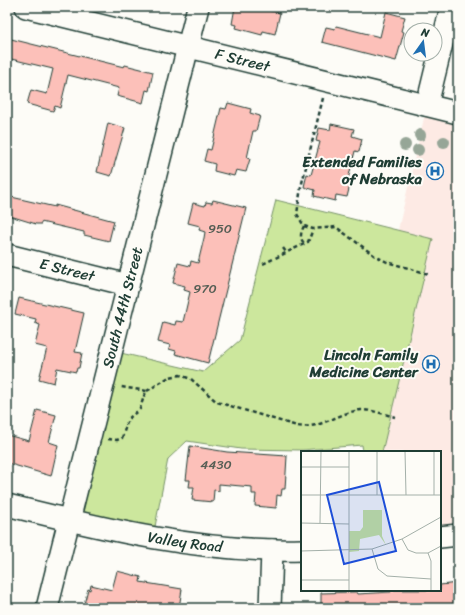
<svg xmlns="http://www.w3.org/2000/svg" width="465" height="615" font-family="Sriracha,sans-serif">
<style>
.built{fill:#fdeae4}
.green{fill:#cce79d;stroke:#769268}
.building{fill:#fcc0b9;stroke:#1f3d34}
.lines{fill:none;stroke-linecap:round;stroke-linejoin:round}
.minor-casing{stroke:#1f3d34;stroke-width:24}
.path{stroke:#1f3d34;stroke-width:2.5;stroke-dasharray:4 3;stroke-linecap:butt}
.minor{stroke:#fdfcf7;stroke-width:21}
.tree{fill:#96a697}
.labels{text-anchor:middle;stroke-width:4;stroke-linejoin:round;paint-order:stroke}
.number-label{font-size:13px;fill:#565e55}
.street-label{font-size:15px;fill:#1f3d34;stroke:#fdfcf7}
.poi-label{font-size:15px;font-weight:bold;fill:#1f3d34;stroke:#fdfcf7;text-anchor:end}
.inset-road{fill:none;stroke:#a4b0a9;stroke-width:1}
.view{fill:#1d4ed8;fill-opacity:0.15;stroke:#1d4ed8;stroke-width:2}
.inset-edge{fill:none;stroke:#1f3d34;stroke-width:2}
</style>
<rect width="100%" height="100%" fill="#fdfcf7"/>
<filter id="ink" filterUnits="userSpaceOnUse"><feTurbulence type="fractalNoise" baseFrequency=".025" numOctaves="2"/><feDisplacementMap in="SourceGraphic" scale="8" xChannelSelector="R" yChannelSelector="G"/><feConvolveMatrix kernelMatrix="1 2 1 2 8 2 1 2 1" color-interpolation-filters="sRGB"/></filter>
<g filter="url(#ink)">
<polygon class="built" points="427,105 458,113 458,535 440,537 440,452 382,452 433,239 398,230"/>
<polygon class="green" points="276,200 433,239 382,452 363,452 362,445 302,450 241,449 187,441 168,459 153,537 69,521 112,351 203,372 240,340"/>
<g class="building">
<polygon points="235,7 254,7 280,13 275,34 263,31 262,35 236,28 237,25 232,24"/>
<polygon points="386,12 405,17 401,31 404,32 396,61 322,42 326,27 335,29 336,26 380,37"/>
<polygon points="7,38 124,67 125,65 153,72 149,91 146,90 143,103 117,96 119,88 68,75 60,108 55,106 53,111 27,104 31,90 47,94 53,69 7,58"/>
<polygon points="228,103 251,109 250,113 260,116 256,131 253,131 247,158 250,159 246,172 236,170 234,176 214,171 215,164 204,161 207,149 211,150 221,108 226,109"/>
<polygon points="108,123 125,128 111,176 97,172"/>
<polygon points="331,124 354,129 352,136 362,139 359,152 355,151 347,184 350,185 347,197 336,195 335,201 314,196 315,190 304,187 307,174 311,175 320,142 316,141 319,128 330,130"/>
<polygon points="7,196 55,207 55,205 114,221 109,241 84,235 84,232 41,222 41,224 36,224 7,215"/>
<polygon points="213,200 246,208 208,363 175,354 176,351 169,349 170,345 158,342 163,322 175,325 176,321 183,322 190,292 184,290 185,286 173,283 178,263 190,266 191,261 198,263 204,238 205,232 199,230 200,226 188,223 193,203 205,206 206,202 212,203"/>
<polygon points="19,298 84,313 75,352 82,353 79,368 77,368 76,372 57,368 54,383 39,379 47,348 35,345 40,325 35,323 36,319 15,314"/>
<polygon points="37,410 56,415 49,442 58,445 51,476 7,463 7,435 29,441"/>
<polygon points="190,446 227,452 287,456 285,489 282,489 281,496 277,495 276,508 255,506 256,494 252,494 252,487 219,484 219,491 214,490 213,502 192,500 194,487 189,487 190,480 186,480"/>
<polygon points="117,571 141,577 140,582 182,589 179,608 83,608 88,589 90,590 91,585 112,590"/>
<polygon points="458,583 458,605 437,608 437,605 415,608 321,608 321,593 357,592 358,594 391,592 391,590 440,590 440,585"/>
</g>
<g class="lines">
<g class="minor-casing">
<g id="minor">
<path id="s1" d="M26,7L458,113"/>
<polyline points="427,105 451,7"/>
<path id="s2" d="M7,255L128,285"/>
<path id="s3" d="M7,505C103,529 203,553 302,550"/>
<polyline points="440,537 458,535"/>
<path id="s4" d="M47,608L198,7"/>
<polyline points="270,608 272,550"/>
</g>
</g>
<g class="path">
<polyline points="323,98 301,187 297,214 304,226 313,229 336,227 375,256 387,262 429,274"/>
<path d="M304,226C301,232 299,238 304,243"/>
<polyline points="283,248 286,252"/>
<polyline points="263,264 308,242 313,229"/>
<path d="M147,391L169,377L180,375L191,379L217,402L297,426C320,430 339,412 361,410C372,410 384,414 395,417"/>
<polyline points="108,439 117,440 122,438 128,419 140,409 144,396 147,391 121,387"/>
</g>
<use href="#minor" class="minor"/>
</g>
<g class="tree">
<circle cx="420" cy="135" r="6"/>
<circle cx="444" cy="142" r="6"/>
<circle cx="405" cy="145" r="6"/>
<circle cx="418" cy="150" r="6"/>
</g>
</g>
<defs>
<g id="hospital-ring" transform="scale(0.9)"><circle r="9.5" fill="#fdfcf7" stroke="#1f6fb2" stroke-width="1.5"/><path d="M-5-5h3v3.5h4V-5h3V5h-3V1.5h-4V5h-3Z" fill="#1f6fb2"/></g>
</defs>
<g fill-rule="evenodd">
<use href="#hospital-ring" x="435" y="171"/>
<use href="#hospital-ring" x="431" y="364"/>
</g>
<g class="labels">
<g class="number-label">
<text x="220" y="233">950</text>
<text x="205" y="293">970</text>
<text x="216" y="469">4430</text>
</g>
<g class="street-label">
<text dy="5" stroke="none"><textPath href="#s1" startOffset="223">F Street</textPath></text>
<text dy="5" stroke="none"><textPath href="#s2" startOffset="62">E Street</textPath></text>
<text dy="5" stroke="none"><textPath href="#s4" startOffset="310">South 44th Street</textPath></text>
<text dy="5" stroke="none"><textPath href="#s3" startOffset="182">Valley Road</textPath></text>
</g>
<g class="poi-label">
<text x="422" y="167">Extended Families<tspan x="422" dy="17">of Nebraska</tspan></text>
<text x="418" y="360">Lincoln Family<tspan x="418" dy="17">Medicine Center</tspan></text>
</g>
</g>
<g transform="translate(301 451)">
<rect width="140" height="140" fill="#fdfcf7"/>
<path d="M62,59H81V85L85,94L78,84L59,88L58,100L48,101V80H59L62,76Z" fill="#cce79d"/>
<path class="inset-road" d="M48,0V140M76,0V44M104,0L105,44M0,16H48M0,44H140M133,44V0M0,72L48,73M19,72L20,0M101,88L107,99L115,102H127L140,95M71,98L77,118L86,125L130,128M0,100L71,98L101,88L140,66M127,102L130,110V140M0,129H48"/>
<path class="view" d="M78,31L95,100L43,113L26,44Z"/>
<rect width="140" height="140" class="inset-edge"/>
</g>
<rect width="465" height="615" fill="none" stroke="#fdfcf7" stroke-width="24"/>
<rect x="12" y="12" width="441" height="591" fill="none" stroke="#1f3d34" stroke-width="1.5" filter="url(#ink)"/>
<g transform="translate(423 42) rotate(14)"><circle r="19" fill="#fdfcf7" stroke="#a4b0a9"/>
<path d="M0-3L7 15L0 10L-7 15Z" fill="#1f6fb2"/>
<text y="-6" font-size="11" font-weight="bold" text-anchor="middle" fill="#1f3d34">N</text>
</g>
</svg>
